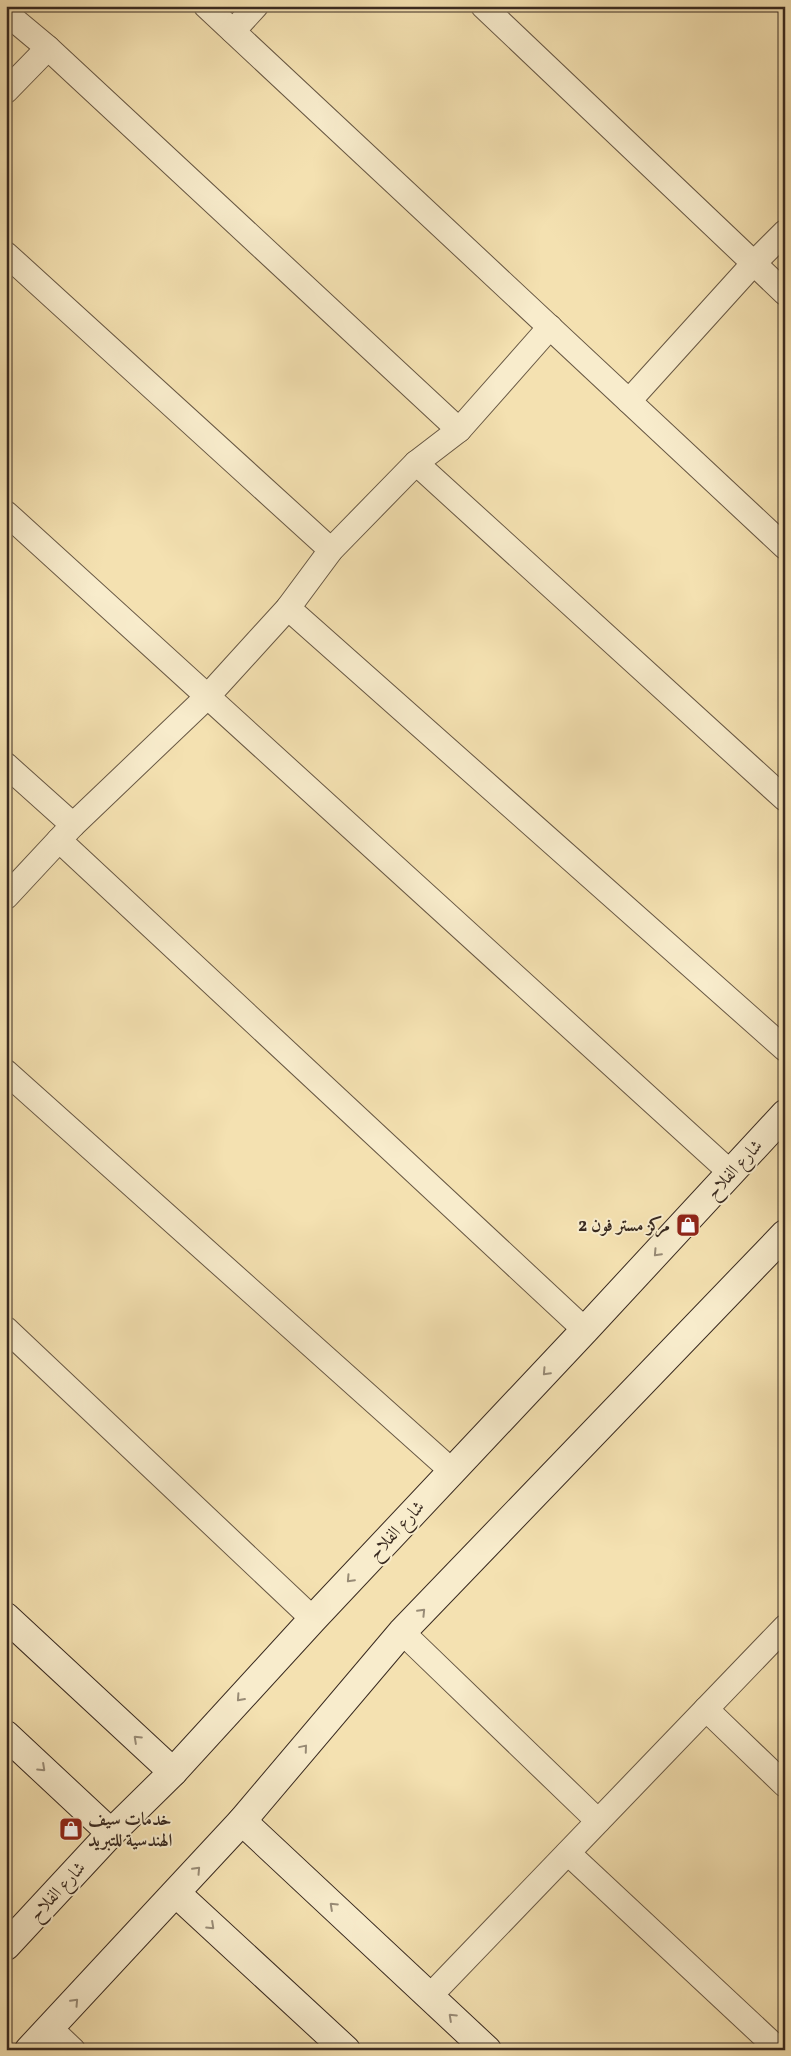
<svg xmlns="http://www.w3.org/2000/svg" width="791" height="2056" font-family="Vollkorn,Amiri,serif">
<style>
.lines{fill:none;stroke-linecap:round;stroke-linejoin:round}
.street-casing{stroke:#685844;stroke-width:26}
.secondary-casing{stroke:#392a20;stroke-width:30}
.street{stroke:#f8eccc;stroke-width:24}
.secondary{stroke:#f8eccc;stroke-width:28}
.oneway{stroke:#988b76}
.labels{text-anchor:middle;stroke-width:4;stroke-linejoin:round;paint-order:stroke}
.street-label{font-size:18px;fill:#392a20;stroke:#f8eccc}
.poi-label{font-size:18px;font-weight:bold;fill:#392a20;stroke:#f8eccc;text-anchor:end}
</style>
<rect width="100%" height="100%" fill="#f4e1b1"/>
<filter id="stains"><feTurbulence type="fractalNoise" baseFrequency=".004" numOctaves="4"/><feColorMatrix values="0 0 0 0 .2 0 0 0 0 .09 0 0 0 0 .02 0 0 0 .5 -.17"/></filter>
<radialGradient id="worn" r=".72"><stop offset=".6" stop-color="#630" stop-opacity="0"/><stop offset="1" stop-color="#630" stop-opacity=".3"/></radialGradient>
<g class="lines">
<g class="street-casing">
<g id="street">
<polyline points="206,6 785,547"/>
<polyline points="483,6 785,293"/>
<polyline points="6,13 48,48 459,430"/>
<polyline points="233,31 256,6"/>
<polyline points="6,91 48,48"/>
<polyline points="6,254 331,550"/>
<polyline points="629,401 753,264 785,232"/>
<polyline points="416,463 785,799"/>
<polyline points="6,513 731,1173"/>
<polyline points="288,608 785,1049"/>
<polyline points="6,765 73,825"/>
<polyline points="59,840 585,1330"/>
<polyline points="6,897 73,825 207,697 288,608 331,550 416,463 459,430 550,327"/>
<polyline points="6,1072 452,1471"/>
<polyline points="6,1329 313,1619"/>
<polyline points="402,1632 598,1821"/>
<polyline points="706,1709 785,1785"/>
<polyline points="568,1853 779,2050"/>
<polyline points="430,1996 785,1627"/>
<polyline points="50,2028 73,2050"/>
</g>
</g>
<g class="secondary-casing">
<g id="secondary">
<polyline points="6,1617 173,1772"/>
<polyline points="6,1735 111,1833"/>
<polyline points="242,1821 487,2050"/>
<polyline points="176,1893 346,2050"/>
<polyline points="6,1946 111,1833 173,1772 313,1619 585,1330 785,1114"/>
<polyline points="29,2050 242,1821 402,1632 785,1234"/>
</g>
</g>
<use href="#street" class="street"/>
<use href="#secondary" class="secondary"/>
</g>
<defs><path id="oneway-chevron" d="M-2-3.5L2.5 0L-2 3.5" fill="none" stroke-width="1.6" stroke-linecap="round" stroke-linejoin="round" transform="scale(1.25)"/></defs>
<g class="oneway">
<use href="#oneway-chevron" transform="translate(657 1253) rotate(133)"/>
<use href="#oneway-chevron" transform="translate(546 1372) rotate(133)"/>
<use href="#oneway-chevron" transform="translate(350 1579) rotate(133)"/>
<use href="#oneway-chevron" transform="translate(422 1612) rotate(-46)"/>
<use href="#oneway-chevron" transform="translate(240 1698) rotate(132)"/>
<use href="#oneway-chevron" transform="translate(137 1739) rotate(-137)"/>
<use href="#oneway-chevron" transform="translate(304 1748) rotate(-50)"/>
<use href="#oneway-chevron" transform="translate(42 1768) rotate(43)"/>
<use href="#oneway-chevron" transform="translate(197 1870) rotate(-47)"/>
<use href="#oneway-chevron" transform="translate(333 1906) rotate(-137)"/>
<use href="#oneway-chevron" transform="translate(211 1926) rotate(43)"/>
<use href="#oneway-chevron" transform="translate(75 2002) rotate(-47)"/>
<use href="#oneway-chevron" transform="translate(452 2017) rotate(-137)"/>
</g>
<defs>
<g id="shop-square" transform="scale(1.25)"><rect x="-9" y="-9" width="18" height="18" rx="4" fill="#8f2418" stroke="#f8eccc"/><path d="M-5-2.5h2.3a2.7 3.5 0 0 1 5.4 0H5L5.5 6h-11ZM-1.5-2.5h3a1.5 2.3 0 0 0-3 0Z" fill="#fff"/></g>
</defs>
<g fill-rule="evenodd">
<use href="#shop-square" x="688" y="1225"/>
<use href="#shop-square" x="71" y="1829"/>
</g>
<g class="labels">
<g class="street-label">
<text transform="translate(734 1169) rotate(-47)" y="6">شارع الفلاح</text>
<text transform="translate(396 1530) rotate(-47)" y="6">شارع الفلاح</text>
<text transform="translate(57 1891) rotate(-47)" y="6">شارع الفلاح</text>
</g>
<g class="poi-label">
<text x="670" y="1231">مركز مستر فون 2</text>
<text x="88" y="1825" text-anchor="start">خدمات سيف<tspan x="88" dy="21">الهندسية للتبريد</tspan></text>
</g>
</g>
<rect width="791" height="2056" fill="none" stroke="#f4e1b1" stroke-width="25"/>
<rect x="8" y="8" width="776" height="2041" fill="none" stroke="#392a20" stroke-width="2.5"/>
<rect x="12" y="12" width="766" height="2031" fill="none" stroke="#392a20"/>
<rect width="100%" height="100%" filter="url(#stains)"/>
<rect width="100%" height="100%" fill="url(#worn)"/>
</svg>
